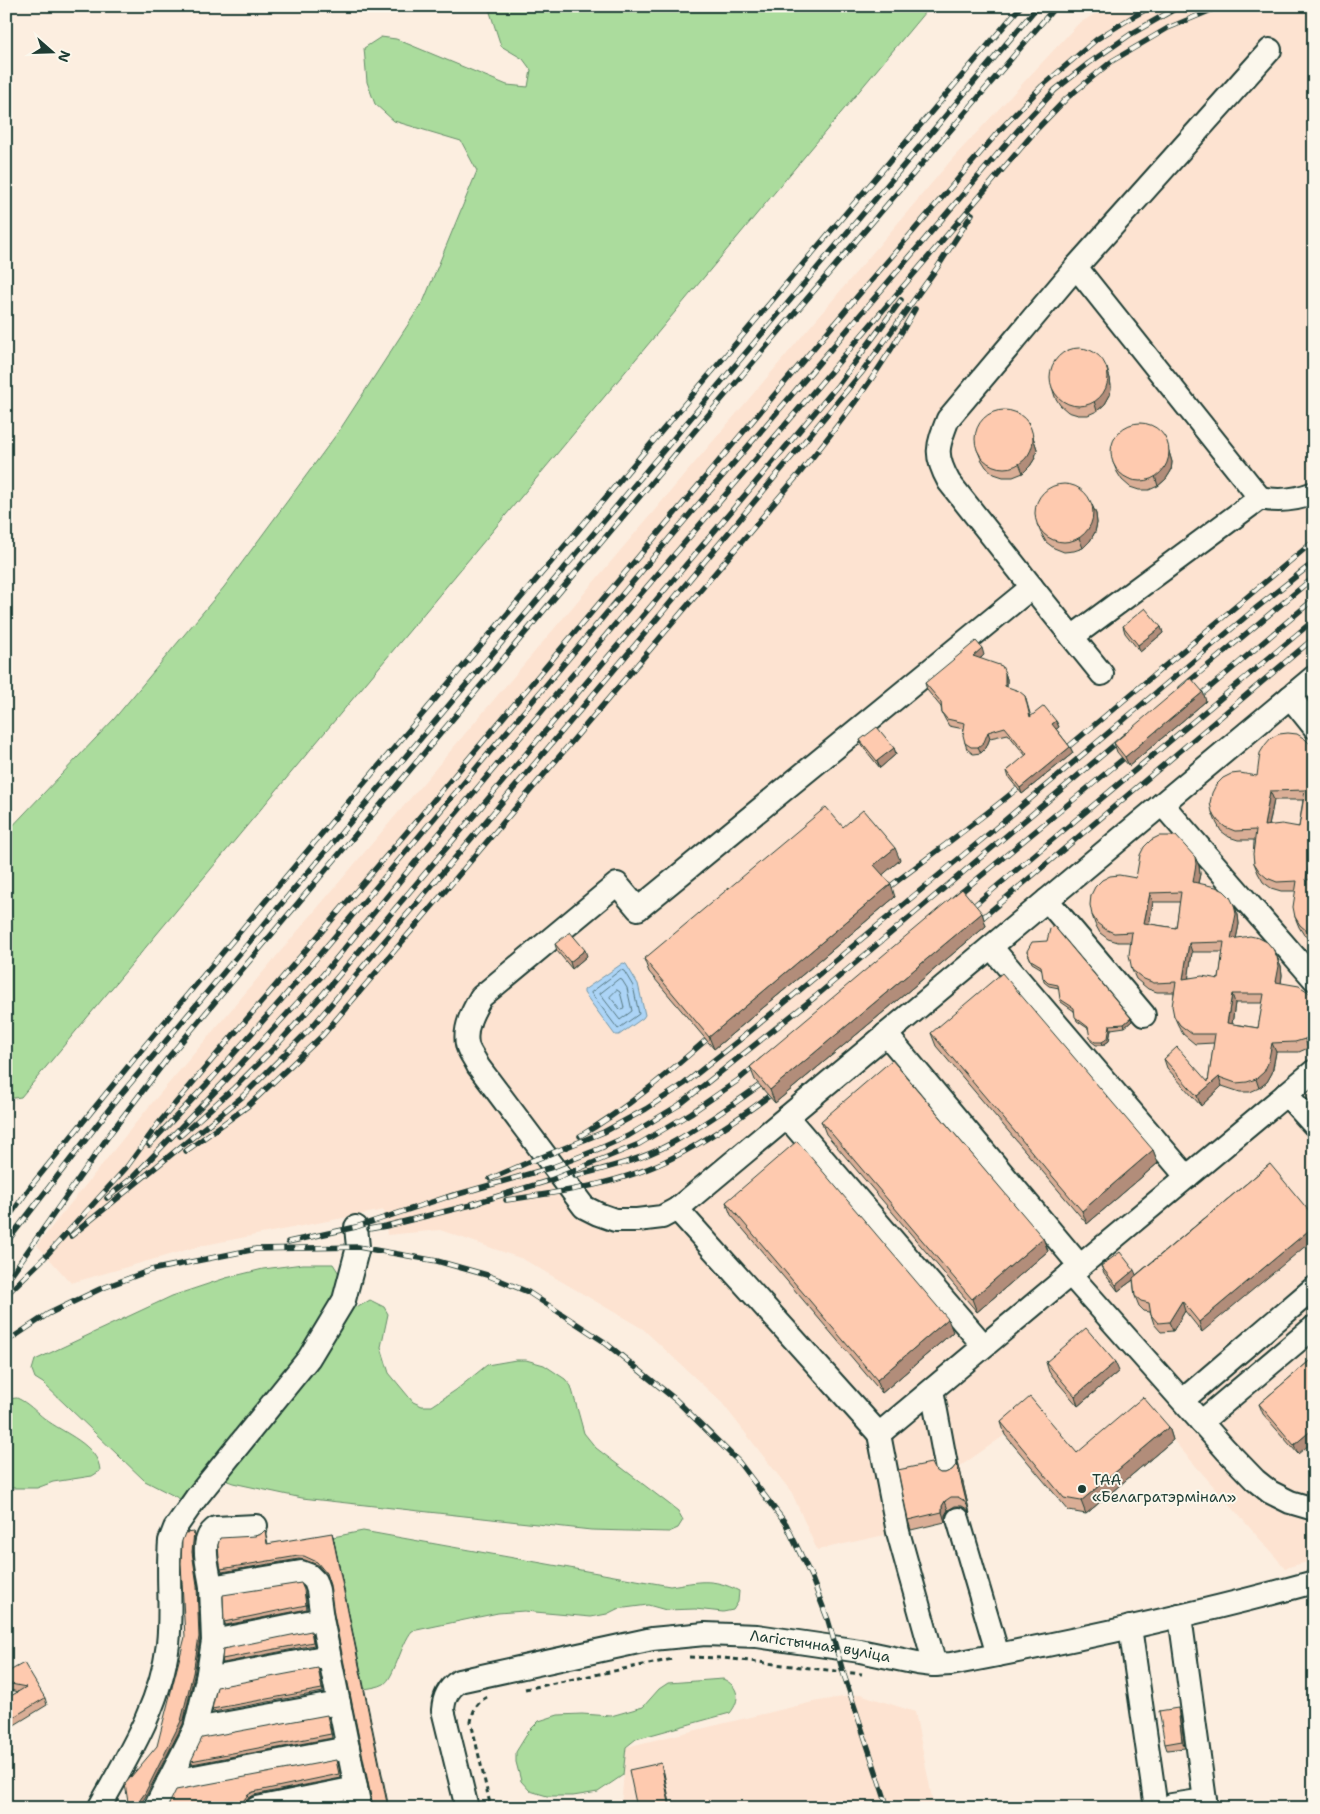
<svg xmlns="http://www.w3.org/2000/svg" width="1320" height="1814" font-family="'Shantell Sans',sans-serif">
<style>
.built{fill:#fde3d1}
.green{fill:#abdc9d;stroke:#658c68}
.water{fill:#acd4f6;stroke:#7498a8}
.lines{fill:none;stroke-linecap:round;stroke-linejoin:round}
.shore{stroke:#577982;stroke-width:1}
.minor-casing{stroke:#1f3d34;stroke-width:26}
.path{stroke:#1f3d34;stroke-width:3;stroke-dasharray:5 4;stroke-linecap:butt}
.minor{stroke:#fbf7ec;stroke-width:22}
.rail-casing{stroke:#1f3d34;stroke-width:5.5}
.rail{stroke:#fbf7ec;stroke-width:4;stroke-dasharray:11;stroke-linecap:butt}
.wall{fill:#daae96;stroke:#1f3d34;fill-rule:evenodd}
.shaded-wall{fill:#b28d7a;stroke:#1f3d34}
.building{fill:#fecaaf;stroke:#1f3d34;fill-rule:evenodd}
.poi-dot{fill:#1f3d34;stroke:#fbf7ec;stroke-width:2}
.labels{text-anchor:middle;stroke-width:4;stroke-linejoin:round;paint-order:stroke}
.poi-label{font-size:15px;fill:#1f3d34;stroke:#fbf7ec;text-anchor:start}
.street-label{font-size:15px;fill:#1f3d34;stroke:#fbf7ec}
</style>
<rect width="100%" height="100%" fill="#fceee0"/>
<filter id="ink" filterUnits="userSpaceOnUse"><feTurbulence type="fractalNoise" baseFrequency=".02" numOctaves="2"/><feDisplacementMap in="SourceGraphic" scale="10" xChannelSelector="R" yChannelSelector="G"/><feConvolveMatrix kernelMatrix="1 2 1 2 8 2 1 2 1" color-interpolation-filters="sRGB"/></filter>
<g filter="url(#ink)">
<g class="built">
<polygon points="1108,6 1314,6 1314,1560 1285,1568 1173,1440 1086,1514 1069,1511 1005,1435 959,1467 970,1516 817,1550 792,1493 722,1403 643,1329 523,1259 440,1230 387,1235 384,1210 200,1246 71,1283 37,1245 147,1109 953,158 1078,24"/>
<polygon points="860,1694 915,1712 934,1808 621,1808 626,1747 813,1702"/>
</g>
<g class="green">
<polygon points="488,6 930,6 21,1097 6,1099 6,833 114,719 224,587 339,431 424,300 477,171 461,141 394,121 375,104 367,82 364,48 381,37 396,39 507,85 528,87 531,70 523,59 501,46"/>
<polygon points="303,1264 333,1264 340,1275 337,1300 358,1307 370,1300 384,1307 388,1314 381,1347 389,1373 413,1402 422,1406 432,1406 456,1390 487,1365 516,1360 526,1360 544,1365 565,1379 571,1386 584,1433 596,1448 678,1511 683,1520 678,1528 669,1532 591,1530 302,1498 233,1483 206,1473 186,1502 145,1481 43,1383 35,1378 32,1370 35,1360 172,1296 226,1278 263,1269"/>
<path d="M17,1398C28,1403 35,1411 45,1419C63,1433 99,1445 100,1471L92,1476L53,1482L37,1488H6V1399Z"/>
<path d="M363,1531L670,1586C698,1582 712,1577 739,1591L738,1602L733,1610L723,1612L695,1609L666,1610L648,1605L617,1609L607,1614L591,1617L524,1611L498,1613L412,1631C401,1644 394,1678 384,1684C379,1687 370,1688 364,1689L333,1537Z"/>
<path d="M723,1679C739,1686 741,1700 730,1713L636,1739L626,1747L623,1775L598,1792L573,1796H547L530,1791L521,1781L516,1762V1752L529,1731L539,1721L558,1715L582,1714L611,1716L643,1707L659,1689L668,1683Z"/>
</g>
<polygon class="water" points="623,963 626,964 638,984 645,1015 643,1018 619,1035 615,1035 584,993 584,990"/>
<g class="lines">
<g class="shore">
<polygon points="621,970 624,971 633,986 639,1014 618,1029 591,993"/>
<polygon points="619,979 622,980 627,988 632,1011 620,1020 600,994"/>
<polygon points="617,990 620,992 624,1007 622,1010 620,1009 610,997"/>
</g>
<g class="minor-casing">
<g id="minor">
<polyline points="1076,267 1260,498"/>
<path d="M1032,587L949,482C934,455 937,447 948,419L1076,267L1270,50"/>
<polyline points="1072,637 1102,674"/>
<polyline points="1290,697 1314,727"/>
<polyline points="1162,804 1314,979"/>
<polyline points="1047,900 1144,1015"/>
<polyline points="991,947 1187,1177"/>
<polyline points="886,1034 1080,1266 1314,1071"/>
<polyline points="1286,1094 1314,1125"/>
<polyline points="787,1117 984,1346"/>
<path d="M677,1209L662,1217L637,1220H615L598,1214L584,1207L478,1066C475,1059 468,1051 467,1044C464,1027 473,1011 481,997L617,884L638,909L1032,587L1072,637L1260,498C1279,502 1296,500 1314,493"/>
<polyline points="1080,1266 879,1434 677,1209 1314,677"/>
<polyline points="1070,1274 1226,1450 1255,1480 1270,1492 1290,1502 1314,1509"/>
<polyline points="932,1390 947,1470"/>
<polyline points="1183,1400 1314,1288"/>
<polyline points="1201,1422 1314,1327"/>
<polyline points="879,1434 898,1532 935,1665"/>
<polyline points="958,1519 998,1655"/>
<path d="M211,1587C209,1569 198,1540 216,1528L256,1526"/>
<polyline points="1180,1616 1206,1808"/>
<polyline points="1130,1627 1156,1808"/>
<polyline points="213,1641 322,1619"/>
<polyline points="207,1679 329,1656"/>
<polyline points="195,1729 339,1703"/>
<polyline points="168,1782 348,1748"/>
<polyline points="356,1788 360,1808"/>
<polyline points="1172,1805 1205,1800"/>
<path d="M99,1808C128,1756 161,1704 168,1644C172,1610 167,1575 170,1541L175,1528L196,1498L309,1358L344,1300L358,1247L356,1227"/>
<polyline points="155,1808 195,1729 207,1679 213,1641 211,1587 301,1572 309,1575 315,1581 318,1590 322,1619 356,1788 257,1808"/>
<path id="s1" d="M467,1808L443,1710C444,1697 448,1689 459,1681L652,1639L705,1634L757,1636L860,1651L917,1663L933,1665L951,1664C1073,1641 1194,1615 1314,1582"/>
</g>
</g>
<g class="path">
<polyline points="689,1657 723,1658 862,1674"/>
<polyline points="525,1689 673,1659"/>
<path d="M487,1697C477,1702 473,1710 471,1722L491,1808"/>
</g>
<use href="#minor" class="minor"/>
<g class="rail-casing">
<g id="rail">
<polyline points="1181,688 1314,577"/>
<polyline points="1201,695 1314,599"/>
<polyline points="1068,747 1314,541"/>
<path d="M888,888C931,855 976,823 1018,788"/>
<polyline points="953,899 1123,759"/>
<polyline points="971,908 1314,620"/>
<polyline points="981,919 1314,638"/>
<polyline points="180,1136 234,1088 275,1047 323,994 838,385 901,300"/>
<path d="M580,1136C626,1109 666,1075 706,1040"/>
<polyline points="149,1145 207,1084 283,998 673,534 1024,123 1055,90 1089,63 1131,34 1180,6"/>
<path d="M186,1151L248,1106L323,1035L799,474C842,421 882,369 915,309"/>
<polyline points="532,1161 604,1132 646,1109 684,1084 743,1037 991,832 1255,609 1314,562"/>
<path d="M575,1176C607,1168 641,1160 670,1144C701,1127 731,1106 760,1085"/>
<polyline points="490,1179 538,1158"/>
<polyline points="448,1197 553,1167 594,1151 628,1136 679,1105 815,997 1126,735"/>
<polyline points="107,1198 133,1177 227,1079 321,977 417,860 622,616 930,255 1037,129 1067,98 1112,61 1168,28 1221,6"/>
<path d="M506,1200C562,1192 621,1184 672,1158C706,1141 738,1119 769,1096"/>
<polyline points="472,1204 551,1180 639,1144 691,1113 737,1081 762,1060"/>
<polyline points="6,1221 31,1186 143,1048 339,813 1021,6"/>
<polyline points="369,1229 386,1226 479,1203"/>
<polyline points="71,1236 242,1097 311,1028 636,644 863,371 937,268 972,214"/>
<polyline points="288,1242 356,1227 453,1195"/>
<polyline points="6,1243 117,1099 1038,6"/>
<polyline points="6,1282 112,1131 167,1059 704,420 1056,6"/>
<polyline points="6,1295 45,1257 126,1168 158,1124 217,1054 412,826 850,305 999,131 1042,86 1097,39 1134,16 1152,6"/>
<polyline points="6,1342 48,1314 100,1289 151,1270 256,1249 358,1247 437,1261 487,1275 528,1292 603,1341 676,1400 738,1461 786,1524 811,1576 828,1620 843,1672 888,1808"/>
</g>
</g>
<use href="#rail" class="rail"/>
</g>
<g class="wall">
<polygon points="1110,378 1111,387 1110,395 1105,404 1097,411 1088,415 1078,415 1068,412 1060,405 1055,397 1052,387"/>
<polygon points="1028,422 1037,449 1035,458 1030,466 1023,473 1013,477 1003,477 994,474 986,467 981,459 977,449"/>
<polygon points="1167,445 1172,462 1171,471 1166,479 1158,486 1149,490 1139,490 1130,487 1122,480 1117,472 1113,462"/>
<polygon points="1092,505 1096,514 1097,523 1095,532 1090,541 1083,548 1074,551 1064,552 1054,548 1046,542 1041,533 1037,524"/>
<polygon points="1123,626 1161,627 1163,633 1140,652 1125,633"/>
<polygon points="984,655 980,659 1005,673 1007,679 1007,687 1025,696 1031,717 1056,721 1059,727 1056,729 1070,747 1073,753 1022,794 1009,778 1007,771 1026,756 1008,734 990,738 986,748 981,753 973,754 967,749 965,743 964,729 949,726 945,719 942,713 941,707 927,690 925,683"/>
<polygon points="1206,701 1129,766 1117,752 1114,743"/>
<polygon points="860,740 894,748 896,754 880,768 863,747"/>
<path d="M1314,750V863L1311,879H1314V942L1304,935L1299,927L1295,917L1296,891H1281L1271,888L1263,882L1258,873L1254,863V840H1238L1229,837L1221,831L1216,822L1212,812L1257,776ZM1274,800H1303L1299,827L1269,826Z"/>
<polygon points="843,827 900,860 882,875 895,897 714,1049 649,972 644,959"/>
<path d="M1195,857L1199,866L1200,874L1198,883L1234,905L1238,915L1239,924L1236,939L1277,957L1281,966L1282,975L1281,983L1314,998V1043L1308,1048L1299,1052H1276L1272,1073L1267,1082L1259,1088L1250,1092H1240L1222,1086L1201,1106L1167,1068L1164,1059L1208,1082L1214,1043L1195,1044L1183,1034L1178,1025L1174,1016V992H1157L1148,989L1136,979L1132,970L1131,942H1118L1108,939L1100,933L1095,924L1092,915L1136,878ZM1153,902H1180L1176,928L1149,924ZM1192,952H1223L1219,979L1188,978ZM1235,1003H1263L1258,1028L1232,1024Z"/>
<polygon points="982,913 986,926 775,1103 755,1080 750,1067"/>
<polygon points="555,944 587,956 572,969 557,951"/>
<polygon points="1027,951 1131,1018 1132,1021 1125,1027 1111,1029 1109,1041 1103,1045 1096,1045 1091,1041 1089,1029 1077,1021 1074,1011 1061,1002 1059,988 1049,986 1044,982 1042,969 1032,963"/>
<polygon points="931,1033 1153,1150 1158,1163 1087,1224 936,1046"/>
<polygon points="821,1121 1043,1238 1048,1251 977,1312 826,1134"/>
<polygon points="1270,1164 1202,1332 1185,1311 1173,1331 1161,1332 1154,1324 1150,1312 1144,1311 1139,1306 1135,1296 1133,1280 1118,1291 1104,1273 1101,1266 1136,1275"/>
<polygon points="726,1202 953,1332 882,1393 731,1215"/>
<polygon points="1314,1357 1298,1454 1263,1414 1259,1404"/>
<polygon points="1046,1362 1119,1371 1078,1406 1049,1372"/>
<polygon points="1001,1422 1077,1453 1169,1427 1173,1440 1086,1514 1069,1511 1005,1435"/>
<polygon points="956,1460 960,1470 970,1514 967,1509 962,1506 955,1506 948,1510 945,1515 945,1522 911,1530 908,1520 934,1469 940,1473 945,1473 952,1470 956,1465"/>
<polygon points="265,1530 268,1544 333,1536 372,1802 330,1585 327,1576 318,1565 305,1560 299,1559 222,1572 221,1569 255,1536 261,1534"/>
<polygon points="305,1593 307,1609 226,1625 224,1622"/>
<polygon points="312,1634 314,1645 223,1663 222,1659"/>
<polygon points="319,1671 323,1692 213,1712 212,1709"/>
<polygon points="6,1673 45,1698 47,1705 11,1727 13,1732 6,1736 6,1699 18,1692 6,1689"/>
<polygon points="1180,1714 1185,1748 1167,1750 1165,1744"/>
<polygon points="329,1718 332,1738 192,1764 191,1761"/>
<polygon points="338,1763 341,1778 254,1795 249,1798 244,1804 244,1808 168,1808"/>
</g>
<g class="shaded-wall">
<polygon points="1107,368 1110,378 1111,387 1110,395 1105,404 1097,411 1094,401"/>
<polygon points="1028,422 1037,449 1035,458 1030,466 1023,473 1019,463"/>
<polygon points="1164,435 1172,462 1171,471 1166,479 1158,486 1155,476"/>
<polygon points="1092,505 1096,514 1097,523 1095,532 1090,541 1083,548 1079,538"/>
<polygon points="1161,627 1163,633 1140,652 1138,645"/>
<polygon points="982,648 984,655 975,663 973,656"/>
<polygon points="1005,673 1007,679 1007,693 1005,686"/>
<polygon points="1203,692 1206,701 1129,766 1125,757"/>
<polygon points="1056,721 1059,727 1054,731 1052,724"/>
<polygon points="988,732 990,738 986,748 981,753 978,747"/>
<polygon points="1070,747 1073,753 1022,794 1020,788"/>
<polygon points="894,748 896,754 880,768 877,761"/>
<polygon points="1270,791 1274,800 1267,836 1264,826"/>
<polygon points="1312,842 1314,846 1314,863 1310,889 1306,880"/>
<polygon points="895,848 900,860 879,878 874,865"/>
<polygon points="1195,857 1199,866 1200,874 1196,892 1193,882"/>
<polygon points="891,884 895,897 714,1049 709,1037"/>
<polygon points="1150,893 1153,902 1148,932 1144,923"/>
<polygon points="1234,905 1238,915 1239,924 1234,949 1231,939"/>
<polygon points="982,913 986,926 775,1103 770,1090"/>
<polygon points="1189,943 1192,952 1187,989 1183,979"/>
<polygon points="585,950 587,956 572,969 570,962"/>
<polygon points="1277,957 1281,966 1282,975 1280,992 1276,982"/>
<polygon points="1232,994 1235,1003 1231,1032 1227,1023"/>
<polygon points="1131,1018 1132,1021 1125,1027 1124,1024"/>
<polygon points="1110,1025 1111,1029 1109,1041 1103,1045 1102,1042"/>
<polygon points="1314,1029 1314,1043 1308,1048 1305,1039"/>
<polygon points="1272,1043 1276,1052 1272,1073 1267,1082 1259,1088 1256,1079"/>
<polygon points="1219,1077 1222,1086 1201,1106 1197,1096"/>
<polygon points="1153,1150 1158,1163 1087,1224 1082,1211"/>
<polygon points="1314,1226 1314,1239 1202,1332 1199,1322"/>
<polygon points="1043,1238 1048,1251 977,1312 972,1299"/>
<polygon points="1134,1270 1137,1277 1118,1291 1116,1285"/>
<polygon points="1182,1301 1185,1311 1173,1331 1169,1322"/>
<polygon points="948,1319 953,1332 882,1393 877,1380"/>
<polygon points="1115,1362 1119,1371 1078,1406 1075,1396"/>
<polygon points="1169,1427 1173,1440 1086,1514 1081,1501"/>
<polygon points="1314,1428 1314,1441 1298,1454 1294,1445"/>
<polygon points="956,1460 960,1470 970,1514 967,1505"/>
<polygon points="945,1501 948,1510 945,1515 945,1522 942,1512 942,1506"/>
<polygon points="194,1532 195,1536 193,1555 198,1588 200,1640 194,1676 183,1724 146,1796 138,1808 134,1808 193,1673 192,1552"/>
<polygon points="332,1533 333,1536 389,1808 388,1808"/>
<polygon points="1178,1708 1180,1714 1185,1748 1182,1741"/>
<polygon points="661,1763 664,1773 671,1808 670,1808"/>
<polygon points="248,1795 249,1798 244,1804 244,1808 243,1808 243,1801"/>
</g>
<g class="building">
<circle cx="1079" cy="377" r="29"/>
<circle cx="1004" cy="439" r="29"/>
<circle cx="1140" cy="452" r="29"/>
<circle cx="1064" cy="513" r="29"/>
<polygon points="1145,608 1161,627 1138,645 1123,626"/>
<polygon points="976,641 982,648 973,656 1002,666 1005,673 1005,686 1019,691 1025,696 1030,717 1044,706 1056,721 1052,724 1070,747 1020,788 1007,771 1027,754 1005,727 988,732 984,742 978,747 971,747 965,743 963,735 965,723 947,719 942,713 941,702 925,683"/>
<polygon points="1191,678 1203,692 1125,757 1114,743"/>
<polygon points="877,727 894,748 877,761 860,740"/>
<path d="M1288,733L1297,734L1305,739L1311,745L1314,750V781L1313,786H1314V842H1312L1306,880L1314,879V934L1308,932L1300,925L1295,917L1293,907L1297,881L1277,882L1267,878L1260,872L1254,863L1253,854L1256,830L1235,831L1225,827L1218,821L1212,812L1210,803L1212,793L1216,785L1223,778L1231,774L1240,773L1257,776L1260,753L1265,745L1271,738L1279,734ZM1305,790L1299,827L1282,824L1264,826L1270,791Z"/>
<polygon points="826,807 843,827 863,810 895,848 874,865 891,884 709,1037 644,959"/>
<path d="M1159,836H1176L1195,857L1196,864L1193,882L1216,887L1224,891L1230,897L1234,905L1236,914L1231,939L1250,936L1259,938L1267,942L1273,949L1277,957L1279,966L1276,982L1299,986L1307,991L1314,998V1029L1312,1032L1305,1039L1295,1042L1272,1043L1268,1063L1264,1072L1256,1079L1247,1082L1236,1083L1219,1077L1197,1096L1164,1059L1177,1047L1208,1082L1215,1034H1192L1180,1025L1174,1016L1172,1006L1176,982L1154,983L1144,979L1132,970L1129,955L1132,932L1114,933L1105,929L1097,923L1092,915L1090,905L1091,895L1095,887L1102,880L1110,876L1119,875L1136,878L1140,855L1144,847L1151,840ZM1181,892L1176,928L1144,923L1150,893ZM1224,942L1219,979L1202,976L1183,979L1189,943ZM1232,994H1264L1258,1028L1227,1023Z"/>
<polygon points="962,889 982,913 770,1090 750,1067"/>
<polygon points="1053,925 1131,1018 1124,1024 1110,1025 1108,1038 1102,1042 1095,1042 1090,1038 1088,1027 1075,1017 1074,1008 1060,999 1058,985 1048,983 1043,978 1041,966 1031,960 1027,951 1032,942 1047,941 1050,929"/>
<polygon points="570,932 585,950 570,962 555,944"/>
<polygon points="1002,973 1153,1150 1082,1211 931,1033"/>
<polygon points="892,1060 1043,1238 972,1299 821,1121"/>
<polygon points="797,1141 948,1319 877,1380 726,1202"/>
<polygon points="1270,1164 1314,1217 1314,1226 1199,1322 1182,1301 1169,1322 1158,1323 1151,1315 1149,1303 1141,1301 1135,1296 1133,1278"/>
<polygon points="1120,1252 1134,1270 1116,1285 1101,1266"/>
<polygon points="1086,1328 1115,1362 1075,1396 1046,1362"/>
<polygon points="1314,1357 1314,1428 1294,1445 1259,1404"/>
<polygon points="1030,1397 1077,1453 1143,1397 1169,1427 1081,1501 1064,1498 1001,1422"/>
<polygon points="956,1460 967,1505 963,1500 958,1497 951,1497 945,1501 942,1506 942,1512 908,1520 898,1470 931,1463 934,1469 940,1473 945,1473 952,1470 956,1465"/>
<polygon points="265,1530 267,1544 332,1533 388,1808 371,1808 372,1802 334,1614 330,1585 326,1573 317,1562 304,1556 298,1556 221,1569 219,1558 218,1545 220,1538 255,1536 261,1534"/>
<polygon points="194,1532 192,1552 197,1585 199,1637 193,1673 181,1721 145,1793 134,1808 129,1808 125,1784 157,1746 185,1637 181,1563 182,1541 185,1533"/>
<polygon points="301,1583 304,1590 306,1605 224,1622 223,1595"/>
<polygon points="311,1631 313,1642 222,1659 223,1649"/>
<polygon points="24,1663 45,1698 7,1721 10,1726 6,1728 6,1699 26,1687 6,1683 6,1673"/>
<polygon points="318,1668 322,1689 212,1709 217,1687"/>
<polygon points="1178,1708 1182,1741 1165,1744 1159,1711"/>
<polygon points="327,1715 331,1734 191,1761 202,1738"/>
<polygon points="336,1760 339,1774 253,1792 248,1795 243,1801 243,1808 168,1808 168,1806 176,1790"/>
<polygon points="661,1763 670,1808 637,1808 629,1770"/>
<polygon points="345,1800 347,1808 307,1808"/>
</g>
</g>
<circle class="poi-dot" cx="1082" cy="1489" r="5"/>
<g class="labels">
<g class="poi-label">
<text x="1092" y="1485">ТАА<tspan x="1092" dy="17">«Белагратэрмінал»</tspan></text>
</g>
<g class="street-label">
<text dy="5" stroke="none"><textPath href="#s1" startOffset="502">Лагістычная вуліца</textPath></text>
</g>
</g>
<rect width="1320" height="1814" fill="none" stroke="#fbf7ec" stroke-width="25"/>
<rect x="12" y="12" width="1295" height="1789" fill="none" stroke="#1f3d34" stroke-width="2" filter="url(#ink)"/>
<g transform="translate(52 52) rotate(110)" stroke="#fbf7ec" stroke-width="4" paint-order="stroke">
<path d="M0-4L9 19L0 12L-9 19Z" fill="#1f3d34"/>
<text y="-8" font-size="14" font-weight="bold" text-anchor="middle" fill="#1f3d34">N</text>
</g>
</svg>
